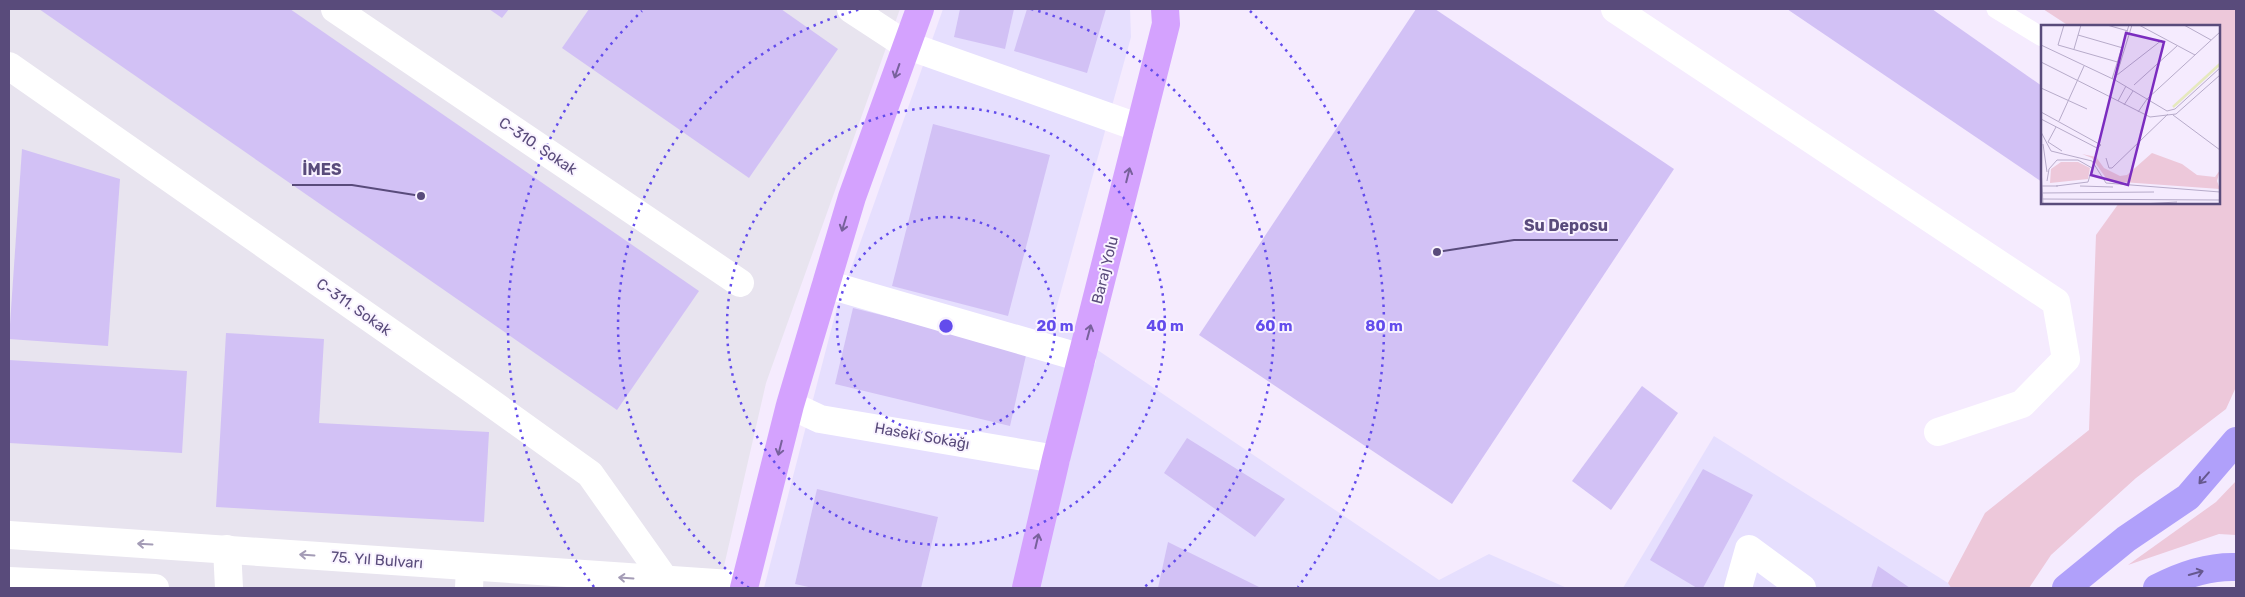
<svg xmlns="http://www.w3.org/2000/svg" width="2245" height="597" font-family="Rubik,sans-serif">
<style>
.commercial{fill:#e6dffe}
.industrial{fill:#e8e4ef}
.green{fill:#edc8da}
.building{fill:#d2c1f5}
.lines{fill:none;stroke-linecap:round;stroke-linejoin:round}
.lane{stroke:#fff;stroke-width:19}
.street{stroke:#fff;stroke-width:28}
.secondary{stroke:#fff;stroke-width:28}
.primary{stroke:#d4a2fe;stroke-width:28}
.highway{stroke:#b0a0fa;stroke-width:28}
.oneway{stroke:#78619c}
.oneway2{stroke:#66588e}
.oneway3{stroke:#a49cb6}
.ring{fill:none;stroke:#634cec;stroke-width:2.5;stroke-dasharray:2.5 5}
.labels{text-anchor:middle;stroke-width:4;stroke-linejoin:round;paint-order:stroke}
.street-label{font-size:15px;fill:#594b7b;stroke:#f9f3ff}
.inset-river{fill:none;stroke:#e6e9be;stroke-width:2.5}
.inset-road{fill:none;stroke:#b7abca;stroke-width:1}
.view{fill:#7b2cbf;fill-opacity:0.15;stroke:#7b2cbf;stroke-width:2.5}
.inset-edge{fill:none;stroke:#594b7b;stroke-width:2.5}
.centre{fill:#634cec;stroke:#f9f3ff;stroke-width:2.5}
.ring-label{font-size:15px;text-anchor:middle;font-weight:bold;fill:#634cec;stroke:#f9f3ff;stroke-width:4;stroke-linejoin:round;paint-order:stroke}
.leader{fill:none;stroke:#594b7b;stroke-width:2}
.callout-dot{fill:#594b7b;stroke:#f9f3ff;stroke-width:2}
.callout-label{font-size:16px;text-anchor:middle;font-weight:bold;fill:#594b7b;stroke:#f9f3ff;stroke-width:4;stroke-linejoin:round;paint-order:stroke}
</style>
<rect width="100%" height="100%" fill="#f5ebfe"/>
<g class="commercial">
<polygon points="943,9 1130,9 1131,37 1053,320 1439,580 1489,554 1567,588 764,588 836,311"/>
<polygon points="1714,436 1948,583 1951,588 1623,588"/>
</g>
<polygon class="industrial" points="9,9 900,9 766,383 719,588 9,588"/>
<g class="green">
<polygon points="2043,9 2236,9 2236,387 2226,409 2136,478 2051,555 2029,588 1951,588 1948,583 1985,513 2089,430 2096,235 2119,203 2219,202 2219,26 2069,26"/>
<polygon points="2236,481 2236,535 2219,534 2128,565 2216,502"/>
</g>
<g class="building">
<polygon points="39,9 290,9 699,291 617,410"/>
<polygon points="489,9 509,9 502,18"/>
<polygon points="589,9 781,9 838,49 749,178 562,48"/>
<polygon points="960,9 1014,9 1005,49 954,37"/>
<polygon points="1027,9 1106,9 1087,73 1014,51"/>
<polygon points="1416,9 1435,9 1674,169 1452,504 1199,335"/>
<polygon points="1787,9 1932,9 2042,86 2042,182"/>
<polygon points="933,124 1050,155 1008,316 892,286"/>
<polygon points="22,149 120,179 108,346 9,339"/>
<polygon points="853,308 1027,351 1010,426 835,384"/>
<polygon points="226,333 324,339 319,423 489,432 484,522 216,507"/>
<polygon points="9,360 187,371 182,453 9,443"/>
<polygon points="1642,386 1678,413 1611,510 1572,481"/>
<polygon points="1187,438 1285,499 1255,537 1164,473"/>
<polygon points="1703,469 1753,495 1703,588 1697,588 1650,560"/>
<polygon points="817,489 938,517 921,588 813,588 795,584"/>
<polygon points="1168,542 1261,588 1158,588"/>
<polygon points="1878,566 1910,588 1871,588"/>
</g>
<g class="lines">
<polyline class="lane" points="1996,9 2042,37"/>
<g class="street">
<polyline points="335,9 740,283"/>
<polyline points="851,9 906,45 1140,128"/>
<polyline points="1615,9 2056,302 2066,359 2022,404 1938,432"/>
<polyline points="9,66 473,390 590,474 666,581"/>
<polyline points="826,284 1082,358"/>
<polyline points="790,405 820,419 1056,459"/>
<polyline points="227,549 229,588"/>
<polyline points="469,588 470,567"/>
<polyline points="1738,588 1749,549 1802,588"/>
</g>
<g class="secondary">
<polyline points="9,535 745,585"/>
<polyline points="9,581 155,588"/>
</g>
<g class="primary">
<polyline points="744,588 790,405 852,197 920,9"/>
<polyline points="1026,588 1056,459 1166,24 1165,9"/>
</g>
<g class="highway">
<polyline points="2066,588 2126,539 2188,497 2236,441"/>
<path d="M2157,588C2182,575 2208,566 2236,567"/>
</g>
</g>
<defs><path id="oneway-shaft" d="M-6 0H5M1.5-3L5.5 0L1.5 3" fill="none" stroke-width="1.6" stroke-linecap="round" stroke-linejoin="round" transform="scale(1.25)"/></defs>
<g class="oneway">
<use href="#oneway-shaft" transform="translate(897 71) rotate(109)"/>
<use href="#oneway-shaft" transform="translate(1128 175) rotate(-76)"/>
<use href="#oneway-shaft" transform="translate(844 224) rotate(107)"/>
<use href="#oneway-shaft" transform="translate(1089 332) rotate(-75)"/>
<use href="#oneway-shaft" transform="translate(780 448) rotate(104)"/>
<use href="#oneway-shaft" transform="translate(1037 541) rotate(-77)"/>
</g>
<g class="oneway2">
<use href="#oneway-shaft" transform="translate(2204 478) rotate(131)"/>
<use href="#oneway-shaft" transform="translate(2196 573) rotate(-16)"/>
</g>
<g class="oneway3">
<use href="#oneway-shaft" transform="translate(145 544) rotate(-177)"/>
<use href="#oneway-shaft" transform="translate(307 555) rotate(-176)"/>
<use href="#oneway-shaft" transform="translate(626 578) rotate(-176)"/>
</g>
<g class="ring">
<circle cx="946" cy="326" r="109"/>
<circle cx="946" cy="326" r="219"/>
<path d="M749 588A328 328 0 0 1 861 9M1031 9A328 328 0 0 1 1143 588"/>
<path d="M594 587A438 438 0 0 1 642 11M1250 11A438 438 0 0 1 1298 587"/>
</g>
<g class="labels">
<g class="street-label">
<text transform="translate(538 146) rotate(34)" y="5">C-310. Sokak</text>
<text transform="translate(1105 270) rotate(-76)" y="5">Baraj Yolu</text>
<text transform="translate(354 307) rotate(35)" y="5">C-311. Sokak</text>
<text transform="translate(922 436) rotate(10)" y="5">Haseki Sokağı</text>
<text transform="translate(377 560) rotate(4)" y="5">75. Yıl Bulvarı</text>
</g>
</g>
<g transform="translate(2041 25)">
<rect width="179" height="179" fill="#f5ebfe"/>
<path d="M111,128L141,139L156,150L174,152L179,145L176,156L179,164L67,156L51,133L41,129L55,132L63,143L79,151L86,150ZM20,137H37L49,143L47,154L9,158L10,144Z" fill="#edc8da"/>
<path class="inset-river" d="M132,82L179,39"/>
<path class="inset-road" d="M23,0L17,20L80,38M66,0L87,6M98,0L154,30M143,0L170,15M37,10L82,23M0,20L74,55L126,86L134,84L179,43M33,24L40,0M0,37L109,92L135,89L179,50M76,50L121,15M71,54L88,0M74,55L91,0M93,60L136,21M0,63L46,84M77,76L85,61M83,80L92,66M0,87L60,120L56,123L0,94M97,87L106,74L179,7M132,90L179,125M18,96L43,41M15,102L7,117L21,126M0,107L10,126L51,136L65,158L179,167M2,119L6,147M65,133L68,143H71L127,89M0,143L2,179M6,156L8,144L16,135H37L51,143L47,157L15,161M0,161H17M39,161L72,162M0,168L113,167M0,174L179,175M101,179L136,177"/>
<path class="view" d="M85,8L123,17L87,160L50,150Z"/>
<rect width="179" height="179" class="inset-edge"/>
</g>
<circle cx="946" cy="326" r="8" class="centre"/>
<g class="ring-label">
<text x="1055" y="331">20 m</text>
<text x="1165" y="331">40 m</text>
<text x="1274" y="331">60 m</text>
<text x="1384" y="331">80 m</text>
</g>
<path class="leader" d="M421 196L352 185H292M1437 252L1514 240H1618"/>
<g class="callout-dot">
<circle cx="421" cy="196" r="5"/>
<circle cx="1437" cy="252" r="5"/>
</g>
<g class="callout-label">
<text x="322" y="175">İMES</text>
<text x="1566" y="231">Su Deposu</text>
</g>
<rect width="2245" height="597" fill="none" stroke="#594b7b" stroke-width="20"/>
</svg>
